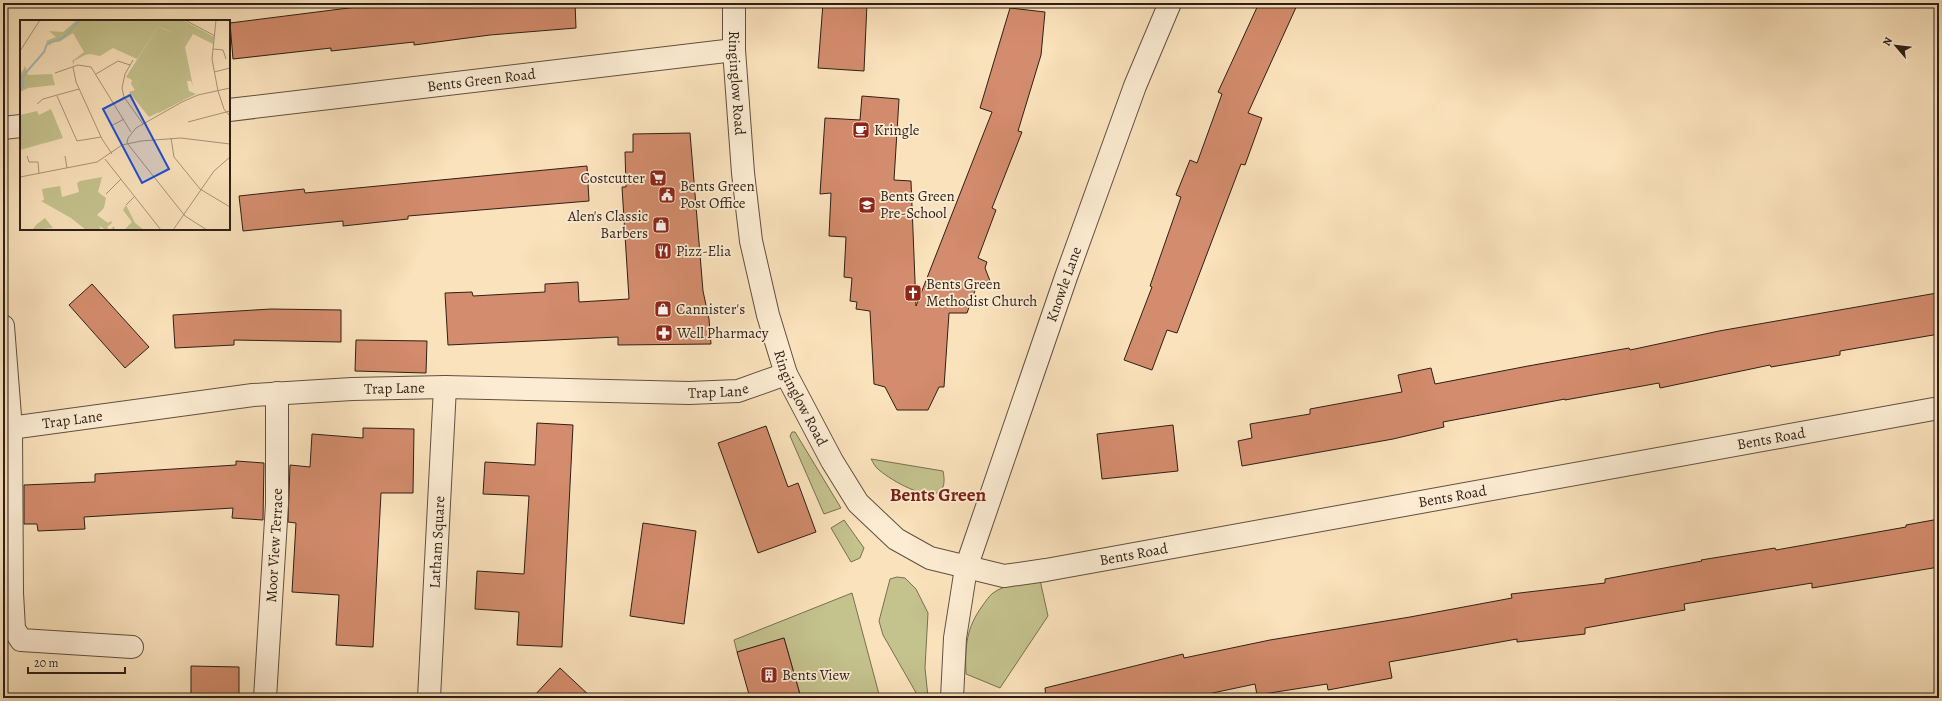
<svg xmlns="http://www.w3.org/2000/svg" width="1942" height="701" font-family="Alegreya,serif">
<style>
.green{fill:#c4c28d;stroke:#797052}
.building{fill:#d38c6d;stroke:#2e1f17}
.lines{fill:none;stroke-linecap:round;stroke-linejoin:round}
.minor-casing{stroke:#615040;stroke-width:24}
.minor{stroke:#fcecd3;stroke-width:22}
.labels{text-anchor:middle;stroke-width:3.5;stroke-linejoin:round;paint-order:stroke}
.street-label{font-size:15px;fill:#2e1f17;stroke:#fcecd3}
.poi-label{font-size:15px;fill:#2e1f17;stroke:#fcecd3;text-anchor:start}
.district-label{font-size:19px;font-weight:bold;fill:#7a1f14;stroke:#fcecd3}
.inset-river{fill:none;stroke:#a3bbbb;stroke-width:2}
.inset-road{fill:none;stroke:#a8947a;stroke-width:1}
.view{fill:#1d4ed8;fill-opacity:0.15;stroke:#1d4ed8;stroke-width:2}
.inset-edge{fill:none;stroke:#2e1f17;stroke-width:2}
</style>
<rect width="100%" height="100%" fill="#fae2bc"/>
<filter id="stains"><feTurbulence type="fractalNoise" baseFrequency=".005" numOctaves="4"/><feColorMatrix values="0 0 0 0 .2 0 0 0 0 .09 0 0 0 0 .02 0 0 0 .5 -.17"/></filter>
<radialGradient id="worn" r=".72"><stop offset=".6" stop-color="#630" stop-opacity="0"/><stop offset="1" stop-color="#630" stop-opacity=".3"/></radialGradient>
<g class="green">
<polygon points="792,432 795,432 841,508 824,514 790,436"/>
<path d="M871,459L943,471C953,517 892,482 878,469C875,467 873,462 871,459Z"/>
<polygon points="844,520 864,548 860,558 851,562 831,528"/>
<polygon points="897,577 905,578 916,589 928,613 925,668 928,697 919,698 883,635 879,621 890,579"/>
<path d="M1040,580L1048,616L1000,688L966,674C965,646 966,628 983,605C986,601 989,596 993,593C1005,584 1025,583 1040,580Z"/>
<polygon points="852,593 880,698 801,698 784,638 737,652 734,640"/>
</g>
<g class="building">
<polygon points="388,3 388,6 417,3 575,3 576,28 490,35 414,45 414,42 331,51 331,48 233,59 230,23"/>
<polygon points="823,3 867,3 864,71 818,68"/>
<polygon points="1259,3 1298,3 1248,113 1262,118 1245,165 1241,164 1177,333 1167,330 1152,370 1124,360 1152,287 1150,286 1181,197 1176,195 1190,160 1197,163 1222,94 1218,92"/>
<polygon points="1010,8 1045,12 1041,55 1018,131 1022,132 992,208 996,210 978,258 987,262 985,268 990,281 977,285 967,313 949,313 944,387 939,387 928,410 897,410 885,387 874,384 870,311 856,309 857,302 850,301 852,278 844,277 846,237 829,236 831,193 820,194 825,118 860,120 862,96 899,99 894,180 911,181 916,306 992,112 980,108"/>
<polygon points="690,133 703,291 709,319 711,344 618,345 618,337 448,345 445,293 472,292 473,296 545,292 545,284 578,282 579,302 629,299 622,187 626,187 625,152 633,152 633,134"/>
<polygon points="587,166 589,201 408,216 408,219 343,226 343,221 243,231 239,196 304,189 305,193"/>
<polygon points="92,284 149,347 125,368 69,305"/>
<polygon points="1937,293 1939,307 1939,334 1840,351 1840,355 1771,367 1770,365 1660,388 1659,383 1565,400 1565,399 1443,422 1444,427 1393,439 1242,466 1238,441 1252,438 1250,424 1310,414 1310,409 1402,392 1398,375 1431,368 1435,384 1528,366 1629,348 1630,350 1719,331"/>
<polygon points="271,309 341,310 341,342 234,340 234,345 175,348 173,315"/>
<polygon points="356,340 427,341 426,373 355,371"/>
<polygon points="537,423 573,425 562,647 517,645 519,612 475,609 477,571 524,574 529,496 483,494 485,462 535,465"/>
<polygon points="1173,425 1178,471 1102,479 1097,434"/>
<polygon points="766,426 788,487 798,483 816,532 758,553 718,443"/>
<polygon points="363,428 414,429 413,493 381,493 373,647 336,645 339,595 292,592 296,523 288,522 290,465 310,467 312,434 363,438"/>
<polygon points="236,461 264,463 263,520 232,518 233,508 84,517 85,529 38,531 37,524 24,524 24,485 95,482 95,474 236,465"/>
<polygon points="1939,519 1939,567 1812,588 1812,583 1684,604 1685,610 1585,628 1585,634 1517,642 1517,639 1389,662 1392,678 1328,690 1327,684 1257,695 1255,684 1189,698 1046,698 1045,688 1183,654 1184,658 1270,640 1410,617 1512,598 1511,594 1605,583 1605,579 1702,561 1701,560 1775,548 1776,550 1906,527 1906,525"/>
<polygon points="643,523 696,531 684,624 630,616"/>
<polygon points="784,638 801,698 750,698 737,652"/>
<polygon points="191,666 239,667 239,698 191,698"/>
<polygon points="560,668 592,698 532,698"/>
</g>
<g class="lines">
<g class="minor-casing">
<g id="minor">
<path id="s1" d="M734,3V50L743,173L751,241L768,315L786,374L832,461L858,503L896,539L930,558L1004,576L1046,570L1939,408"/>
<path id="s2" d="M229,110L734,50"/>
<polyline points="3,128 21,126"/>
<polyline points="3,326 11,429 12,593 14,629 21,640 132,647"/>
<path id="s3" d="M3,429L253,395L352,389L445,387L689,393L738,391L786,374"/>
<path id="s4" d="M265,698L277,504V393"/>
<path id="s5" d="M429,698L445,387"/>
<path id="s6" d="M952,698L955,638L966,568L1066,277L1135,86L1170,3"/>
</g>
</g>
<use href="#minor" class="minor"/>
</g>
<defs>
<g id="cafe-square" transform="scale(0.9)"><rect x="-9" y="-9" width="18" height="18" rx="4" fill="#8f2418" stroke="#fcecd3"/><path d="M-5.5-4.5H6V0H3Q3 3.5 0 3.5H-2.5Q-5.5 3.5-5.5 0ZM3-3.2v2h1.7v-2ZM-6 4.5H4V6H-6Z" fill="#fff"/></g>
<g id="supermarket-square" transform="scale(0.9)"><rect x="-9" y="-9" width="18" height="18" rx="4" fill="#8f2418" stroke="#fcecd3"/><path d="M-6-5.5h2.5l.6 2H6L4.5 2H-2.5L-4.4-4H-6ZM-1.5 3.2a1.3 1.3 0 1 0 .1 0ZM3 3.2a1.3 1.3 0 1 0 .1 0Z" fill="#fff"/></g>
<g id="civic-square" transform="scale(0.9)"><rect x="-9" y="-9" width="18" height="18" rx="4" fill="#8f2418" stroke="#fcecd3"/><path d="M-.6-6.5H3V-4.5H.6V-3L4-1V1h2V6H-6V1h2V-1L-.6-3ZM-1.2 2.5V6h2.4V2.5Z" fill="#fff"/></g>
<g id="school-square" transform="scale(0.9)"><rect x="-9" y="-9" width="18" height="18" rx="4" fill="#8f2418" stroke="#fcecd3"/><path d="M0-5L7-2L0 1L-7-2ZM-4 1L0 2.5L4 1V4Q0 6-4 4Z" fill="#fff"/></g>
<g id="shop-square" transform="scale(0.9)"><rect x="-9" y="-9" width="18" height="18" rx="4" fill="#8f2418" stroke="#fcecd3"/><path d="M-5-2.5h2.3a2.7 3.5 0 0 1 5.4 0H5L5.5 6h-11ZM-1.5-2.5h3a1.5 2.3 0 0 0-3 0Z" fill="#fff"/></g>
<g id="restaurant-square" transform="scale(0.9)"><rect x="-9" y="-9" width="18" height="18" rx="4" fill="#8f2418" stroke="#fcecd3"/><path d="M-5-6h1v4h1v-4h1v4h1v-4h1v5L-1.5 .5V6h-2V.5L-5-1ZM5-6V6H3V1.5H1.5Q1.5-4 5-6Z" fill="#fff"/></g>
<g id="church-square" transform="scale(0.9)"><rect x="-9" y="-9" width="18" height="18" rx="4" fill="#8f2418" stroke="#fcecd3"/><path d="M-1.2-6h2.4v3.5h3.3v2.4h-3.3V6h-2.4V-.1h-3.3v-2.4h3.3Z" fill="#fff"/></g>
<g id="pharmacy-square" transform="scale(0.9)"><rect x="-9" y="-9" width="18" height="18" rx="4" fill="#8f2418" stroke="#fcecd3"/><path d="M-2-6h4v4h4v4h-4v4h-4v-4h-4v-4h4Z" fill="#fff"/></g>
<g id="building-square" transform="scale(0.9)"><rect x="-9" y="-9" width="18" height="18" rx="4" fill="#8f2418" stroke="#fcecd3"/><path d="M-4-6H4V6H1V3H-1V6H-4ZM-2.5-4.3h1.7v1.8h-1.7ZM.8-4.3h1.7v1.8H.8ZM-2.5-1h1.7V.8h-1.7ZM.8-1h1.7V.8H.8Z" fill="#fff"/></g>
</defs>
<g fill-rule="evenodd">
<use href="#cafe-square" x="861" y="130"/>
<use href="#supermarket-square" x="658" y="178"/>
<use href="#civic-square" x="667" y="195"/>
<use href="#school-square" x="867" y="205"/>
<use href="#shop-square" x="661" y="225"/>
<use href="#restaurant-square" x="663" y="251"/>
<use href="#church-square" x="913" y="293"/>
<use href="#shop-square" x="663" y="309"/>
<use href="#pharmacy-square" x="664" y="333"/>
<use href="#building-square" x="769" y="675"/>
</g>
<g class="labels">
<g class="street-label">
<text dy="5" stroke="none"><textPath href="#s2" startOffset="254">Bents Green Road</textPath></text>
<text dy="5" stroke="none"><textPath href="#s1" startOffset="80">Ringinglow Road</textPath></text>
<text dy="5" stroke="none"><textPath href="#s6" startOffset="431">Knowle Lane</textPath></text>
<text dy="5" stroke="none"><textPath href="#s3" startOffset="394">Trap Lane</textPath></text>
<text dy="5" stroke="none"><textPath href="#s3" startOffset="718">Trap Lane</textPath></text>
<text dy="5" stroke="none"><textPath href="#s1" startOffset="404">Ringinglow Road</textPath></text>
<text dy="5" stroke="none"><textPath href="#s3" startOffset="70">Trap Lane</textPath></text>
<text dy="5" stroke="none"><textPath href="#s1" startOffset="1471">Bents Road</textPath></text>
<text dy="5" stroke="none"><textPath href="#s1" startOffset="1147">Bents Road</textPath></text>
<text dy="5" stroke="none"><textPath href="#s5" startOffset="156">Latham Square</textPath></text>
<text dy="5" stroke="none"><textPath href="#s4" startOffset="153">Moor View Terrace</textPath></text>
<text dy="5" stroke="none"><textPath href="#s1" startOffset="823">Bents Road</textPath></text>
</g>
<g class="poi-label">
<text x="874" y="135">Kringle</text>
<text x="645" y="183" text-anchor="end">Costcutter</text>
<text x="680" y="191">Bents Green<tspan x="680" dy="17">Post Office</tspan></text>
<text x="880" y="201">Bents Green<tspan x="880" dy="17">Pre-School</tspan></text>
<text x="648" y="221" text-anchor="end">Alen's Classic<tspan x="648" dy="17">Barbers</tspan></text>
<text x="676" y="256">Pizz-Elia</text>
<text x="926" y="289">Bents Green<tspan x="926" dy="17">Methodist Church</tspan></text>
<text x="676" y="314">Cannister's</text>
<text x="677" y="338">Well Pharmacy</text>
<text x="782" y="680">Bents View</text>
</g>
<g class="district-label">
<text x="938" y="501">Bents Green</text>
</g>
</g>
<g transform="translate(20 20)">
<rect width="210" height="210" fill="#fae2bc"/>
<path d="M138,0H163L194,17L193,24L173,14L165,27L173,66L171,61H167L169,71L176,74L129,97L109,72L115,70L111,64L112,60L106,57L138,7L154,13L134,4ZM31,89L43,118L0,130V95L17,91L19,95ZM82,157L78,172L86,178L84,188L77,195L88,203L91,201L92,203L87,207L90,210L94,206L95,210H86L79,206L81,210H66L51,198L21,181L24,180L22,169L40,166L42,177L59,172L57,163L60,161ZM25,198L33,208L12,210L17,204Z" fill="#c4c28d"/>
<path d="M57,0H138L135,4L155,12L138,7L117,39L93,28L80,36L70,34L65,35L54,41V45L52,41L64,32L53,13L39,22H31L30,26L26,21L36,17L29,11L43,12ZM5,46L8,55L32,54L35,65L8,68L0,72V50L2,52ZM140,59L142,62L126,71L131,76L134,74L139,86L143,87L161,81L139,93L117,68ZM106,185L115,203L124,210H104L112,202L103,190Z" fill="#c4c28d"/>
<path class="inset-river" d="M0,71L3,66L2,57L24,32L27,24L43,18L60,0"/>
<path class="inset-road" d="M165,0L195,16M196,0L192,39L198,71M193,29L203,30L206,39M0,31L20,0M113,40L105,54L102,68L104,77L123,104M53,47L56,62L82,119L92,134M194,52L210,48M35,53L58,45L71,47L111,112M76,54L98,41L110,45M198,71L204,89L210,96M37,76L57,121L81,117M17,84L23,79L59,69M93,84L104,77M168,102L210,91M91,106L104,99M151,118L154,137L180,169L210,187M107,123L108,118L116,108L162,82L178,75L210,68M107,123L165,196L187,210M7,136L9,142H18L19,154M45,136L47,148M85,139L141,210M0,157L77,142L102,125L121,121L161,118L210,124M86,174L101,159M106,185L115,176M153,210L194,151L210,137"/>
<path class="view" d="M110,75L149,149L122,163L83,89Z"/>
<rect width="210" height="210" class="inset-edge"/>
</g>
<rect width="1942" height="701" fill="none" stroke="#fae2bc" stroke-width="16"/>
<rect x="4" y="4" width="1934" height="693" fill="none" stroke="#2e1f17" stroke-width="2"/>
<rect x="8" y="8" width="1926" height="685" fill="none" stroke="#2e1f17"/>
<g transform="translate(1896 46) rotate(298)" stroke="#fcecd3" stroke-width="3" paint-order="stroke">
<path d="M0-3L7 15L0 10L-7 15Z" fill="#2e1f17"/>
<text y="-6" font-size="11" font-weight="bold" text-anchor="middle" fill="#2e1f17">N</text>
</g>
<path d="M28 667v6h97v-6" fill="none" stroke="#2e1f17" stroke-width="2"/>
<text x="34" y="667" font-size="12" fill="#2e1f17" stroke="#fcecd3" stroke-width="3" paint-order="stroke">20 m</text>
<rect width="100%" height="100%" filter="url(#stains)"/>
<rect width="100%" height="100%" fill="url(#worn)"/>
</svg>
